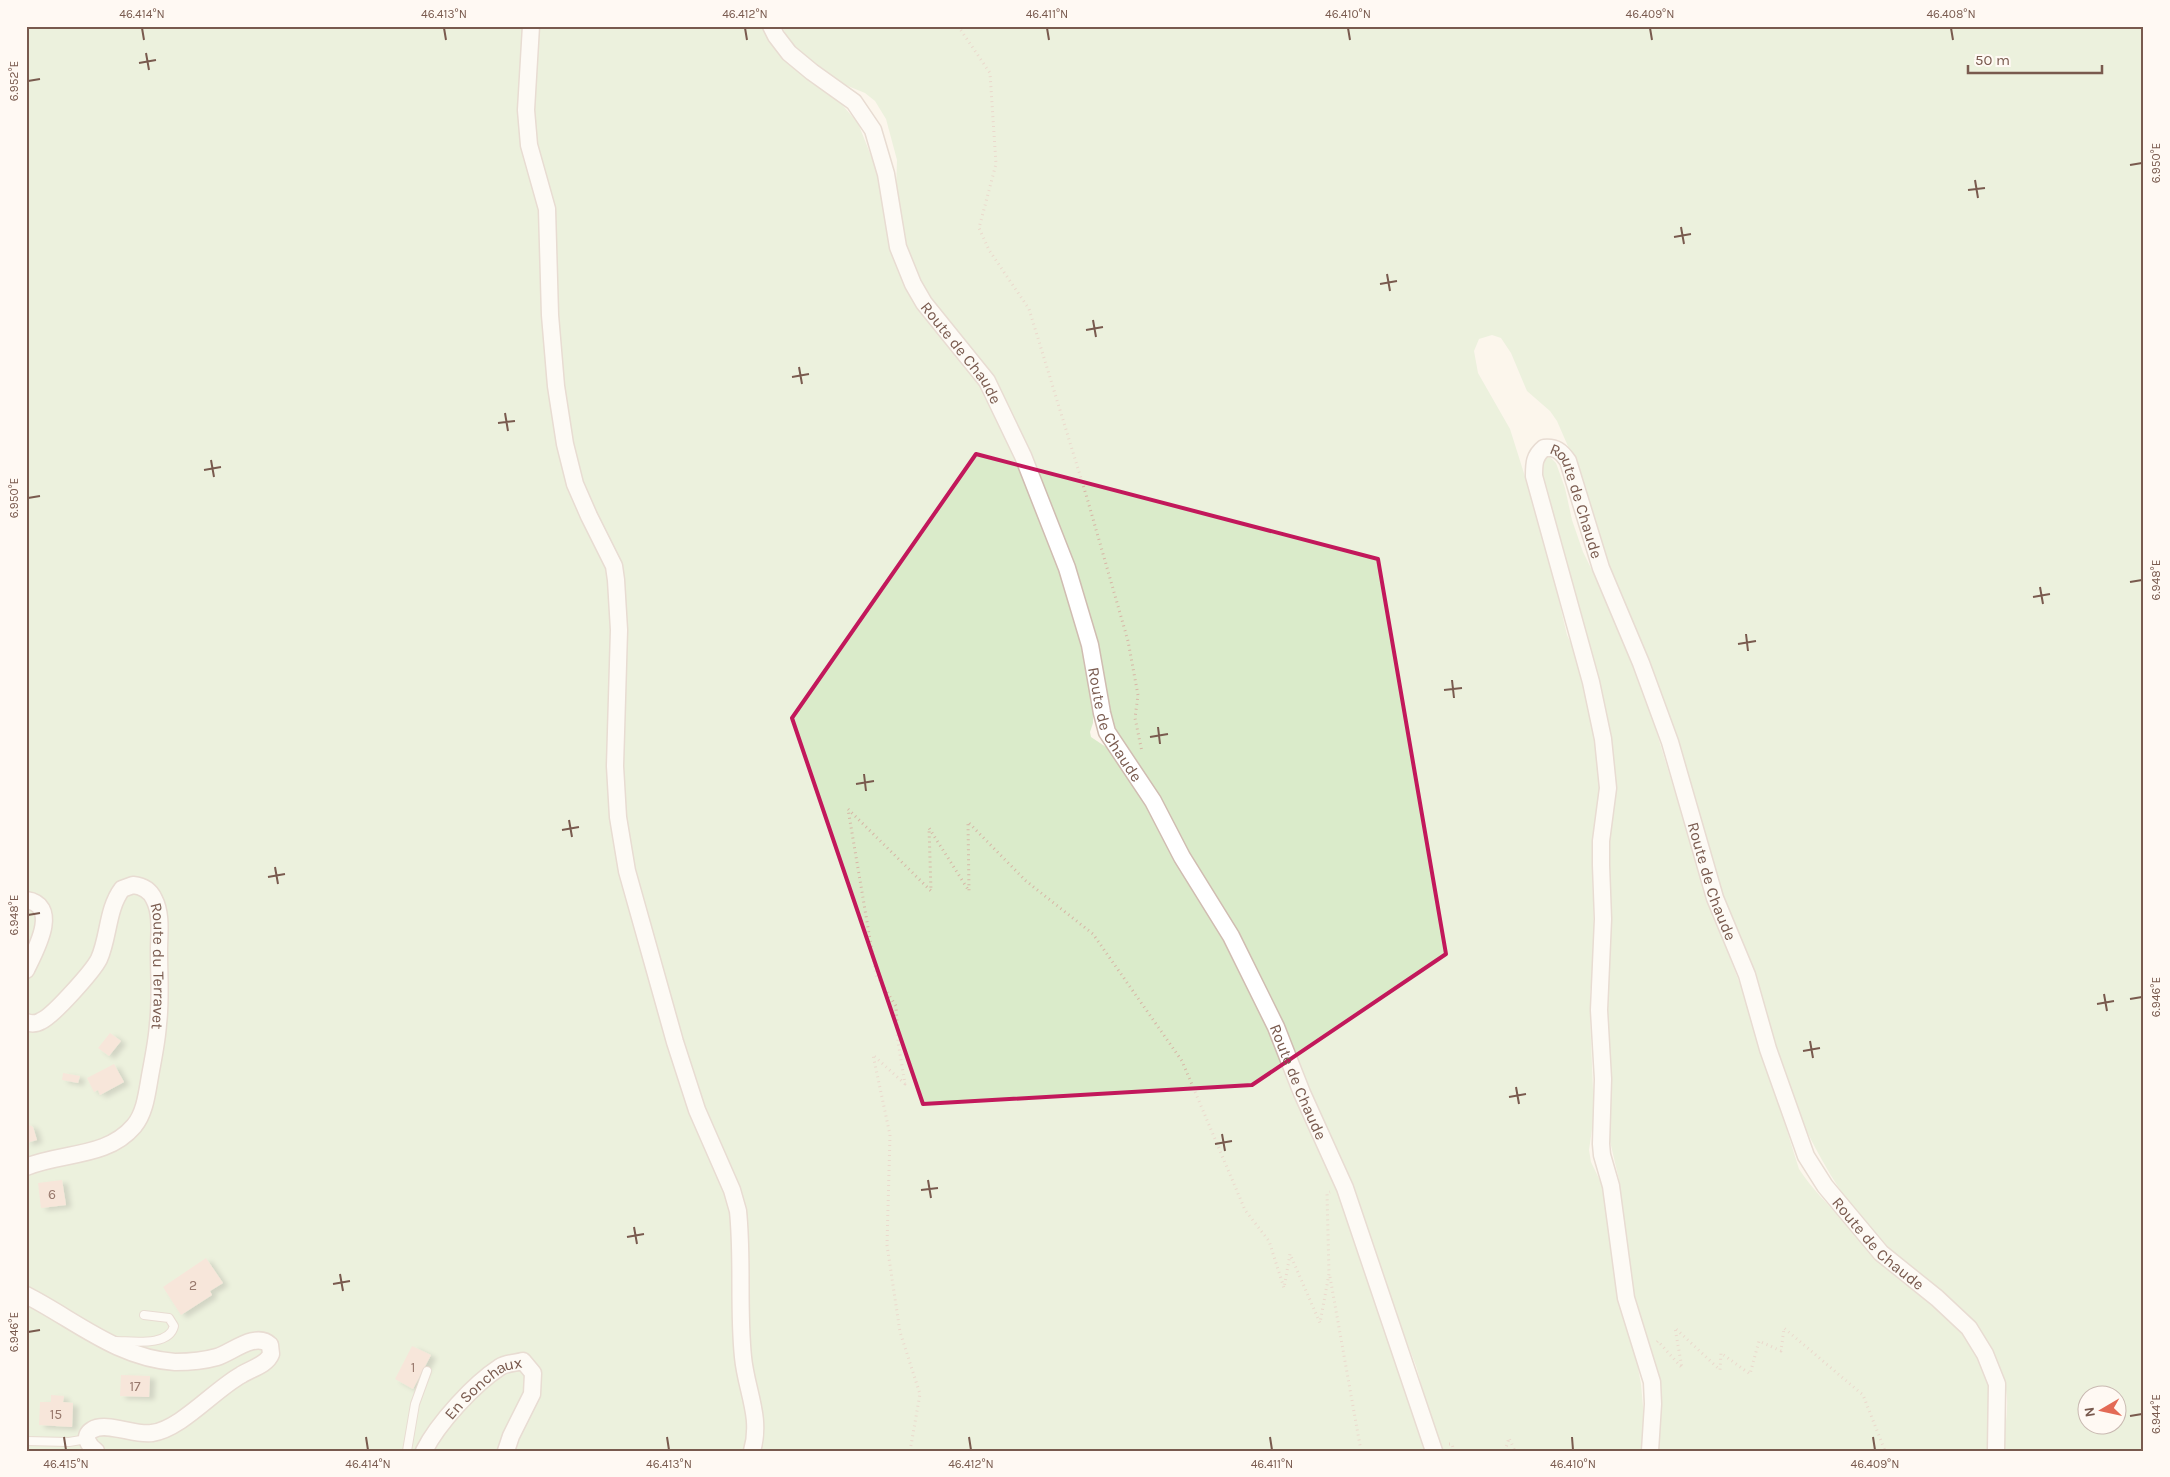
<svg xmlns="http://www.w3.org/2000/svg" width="2170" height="1477" font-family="Karla,sans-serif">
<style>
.green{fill:#daebca;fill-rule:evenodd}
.building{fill:#f2d3c4;filter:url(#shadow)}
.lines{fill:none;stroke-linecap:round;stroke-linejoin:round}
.service-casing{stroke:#d0bcb1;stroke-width:10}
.minor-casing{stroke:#d0bcb1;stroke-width:19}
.path{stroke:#d7b6a6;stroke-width:3;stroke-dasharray:1 4;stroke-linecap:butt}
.service{stroke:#fff;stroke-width:8}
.minor{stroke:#fff;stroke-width:16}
.marked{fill:none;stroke:#c2185b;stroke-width:4;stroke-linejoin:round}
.ticks{fill:none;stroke:#795a4e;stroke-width:2}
.labels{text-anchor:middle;stroke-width:4;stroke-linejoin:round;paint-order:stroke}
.number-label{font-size:14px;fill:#97786c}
.street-label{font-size:16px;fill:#795a4e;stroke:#fff9f3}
.neatline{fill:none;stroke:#795a4e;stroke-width:2}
.ticks-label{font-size:12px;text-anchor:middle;fill:#795a4e}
</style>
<defs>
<filter id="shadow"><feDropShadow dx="5.5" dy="3" stdDeviation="2.5" flood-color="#0004"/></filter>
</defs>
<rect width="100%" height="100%" fill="#fcf5ec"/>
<g class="green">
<polygon points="26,26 761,26 772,41 838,100 858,123 875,166 881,188 888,231 983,390 1016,458 1066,586 1088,666 1093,706 1093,723 1090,732 1091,737 1109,749 1122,765 1208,907 1256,999 1342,1200 1427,1451 26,1451"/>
<path d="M782,26H2144V1451H2002C2004,1434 2008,1415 2007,1398C2004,1331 1916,1282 1875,1236C1841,1198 1815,1150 1793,1103L1606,566L1577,467L1557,421L1550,411L1527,391L1511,353L1501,338L1492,335L1479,339L1474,351L1478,373L1510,429L1544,537L1567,635L1579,661L1594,716L1600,779L1592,866L1595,967L1590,992V1015L1594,1115L1589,1150L1591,1162L1605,1191L1641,1384L1644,1418L1642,1451H1440L1416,1366L1388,1293L1343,1163L1328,1129L1305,1082L1260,977L1230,919L1119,737L1110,714L1036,478L930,302L902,237L896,190L897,160L886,119L875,101L865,93L843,84L798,52L788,39ZM2088,1394H2118V1424H2088Z"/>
<path d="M1550,457L1556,463L1565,488L1572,520L1583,552L1602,590L1644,691L1709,904L1745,997L1799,1169C1812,1189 1828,1204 1843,1221C1856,1236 1867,1251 1881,1264C1919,1299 1968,1323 1986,1375C1994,1399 1990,1426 1989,1451H1654L1629,1283L1620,1184L1609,1137L1611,1082L1609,1050L1604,1019L1607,857L1613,773L1605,705L1599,682L1537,475L1542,458Z"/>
</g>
<g class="building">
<polygon points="110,1033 121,1041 109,1056 98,1048"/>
<polygon points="114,1064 124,1082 100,1095 98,1090 94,1092 87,1078"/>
<polygon points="63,1073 80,1076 78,1083 62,1080"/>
<polygon points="26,1123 33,1127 37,1140 26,1143"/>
<polygon points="62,1180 66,1205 41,1208 38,1183"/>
<polygon points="206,1258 223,1283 210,1291 212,1295 181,1315 163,1287"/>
<polygon points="412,1346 431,1355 413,1389 395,1379"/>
<polygon points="121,1375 150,1376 149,1397 120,1396"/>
<polygon points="51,1395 64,1396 63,1402 73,1403 72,1427 39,1425 40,1402 51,1402"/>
</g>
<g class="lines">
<g class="service-casing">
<g id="service">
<path d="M115,1341C132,1341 169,1347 174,1326L169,1318L144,1315"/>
<polyline points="26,1441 69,1442 87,1439"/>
<polyline points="407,1451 415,1404 427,1371"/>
</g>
</g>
<g class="minor-casing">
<g id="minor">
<path d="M531,26L526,110L529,145L547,209L550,315L556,386L565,444L575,484L589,516L614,566L616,580L619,630L615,766L618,817L627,871L675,1042L697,1110L732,1190L738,1211C743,1260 738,1308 743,1357C746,1390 762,1417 752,1451"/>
<path id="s1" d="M771,26L776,36L789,53L812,72L854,102L873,130L886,174L898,247L913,284L924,303L987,381L1023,456L1067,568L1090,645L1102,713L1107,732L1153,801L1182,857L1231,936L1276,1027L1302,1093L1345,1188L1434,1451"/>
<path d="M26,900C62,905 34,953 26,970"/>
<path id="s2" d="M26,1022C31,1024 36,1024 41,1021C53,1016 93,971 99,959C109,937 107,909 122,889L133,885C142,886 150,890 154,899C162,914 159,935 159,951C159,975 161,1000 158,1024C157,1041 153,1059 150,1076C147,1093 145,1113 134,1126C107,1158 62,1152 26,1167"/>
<path d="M26,1295C75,1320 117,1358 175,1362C189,1362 203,1361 217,1357C231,1353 256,1331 270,1345L271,1354C267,1365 250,1369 241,1375C214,1390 181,1429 152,1433C135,1436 106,1421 92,1430C82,1436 89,1446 96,1451"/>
<path id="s3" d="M424,1451C438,1423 474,1384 500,1367C506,1363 516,1363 523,1361L533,1373L532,1394L511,1436L506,1451"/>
<path id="s4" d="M1650,1451L1653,1404L1652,1382L1626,1298L1611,1186L1602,1155L1601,1144L1603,1079L1599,1010L1603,919L1601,865V841L1608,788L1603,739L1591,682L1534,476C1534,464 1534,456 1544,448C1556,447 1561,451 1568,461L1601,568L1641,663L1670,742L1715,898L1747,975L1768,1049L1806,1156L1825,1186L1881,1253L1937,1298L1969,1328L1985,1354L1997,1384L1996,1451"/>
</g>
</g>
<g class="path">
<polyline points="958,26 990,73 996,164 979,228 989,250 1029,309 1087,498 1128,641 1138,695 1135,718 1142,752"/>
<polyline points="1330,1277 1361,1451"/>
<polyline points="1657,1342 1658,1341 1682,1368 1675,1328 1720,1370 1721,1353 1750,1374 1759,1341 1781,1351 1784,1328 1863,1395 1885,1451"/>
<polyline points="1449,1444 1452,1444 1454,1451"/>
<polyline points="910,1451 920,1394 900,1332 887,1245 890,1135 873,1055 905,1084 898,1042 896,1006 876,975 848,809 931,891 929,828 969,891 968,822 1026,881 1093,934 1182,1061 1245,1210 1269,1241 1284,1288 1290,1254 1320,1323 1329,1274 1327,1193 1330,1192"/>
<polyline points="1473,1451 1473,1449 1474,1451"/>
<polyline points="1505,1451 1509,1438 1515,1451"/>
</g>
<use href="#service" class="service"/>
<use href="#minor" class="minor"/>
</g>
<path d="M0 0H2170V1477H0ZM976,454L1378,559L1446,954L1252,1085L923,1104L792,718Z" fill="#fcf5ec" fill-opacity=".55" fill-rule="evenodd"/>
<path class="marked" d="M976,454L1378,559L1446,954L1252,1085L923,1104L792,718Z"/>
<path class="ticks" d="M142,28L144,40M444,28L446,40M745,28L747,40M1047,28L1049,40M1348,28L1350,40M1650,28L1652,40M1951,28L1953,40M146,53L149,70M139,63L156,60M28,81L40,79M2130,165L2142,163M1975,180L1978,198M1968,190L1985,188M1681,227L1684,244M1674,237L1691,234M1387,274L1390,291M1380,284L1397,281M1093,320L1096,337M1086,330L1103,327M799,367L802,384M792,377L809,374M505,413L508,431M498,423L515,421M211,460L214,477M204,470L221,467M28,498L40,496M2130,582L2142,580M2040,587L2043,604M2033,597L2050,594M1746,634L1748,651M1738,644L1756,641M1452,680L1454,698M1444,690L1462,688M1158,727L1160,744M1150,737L1168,734M864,774L866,791M856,784L874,781M569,820L572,837M562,830L579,827M275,867L278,884M268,877L285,874M28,915L40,913M2104,994L2107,1011M2130,999L2142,997M2097,1004L2114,1001M1810,1041L1813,1058M1803,1051L1820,1048M1516,1087L1519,1104M1509,1097L1526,1094M1222,1134L1225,1151M1215,1144L1232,1141M928,1180L931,1198M921,1190L938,1188M634,1227L637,1244M627,1237L644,1234M340,1274L343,1291M333,1284L350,1281M28,1332L40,1330M2130,1416L2142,1414M64,1437L66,1450M366,1437L368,1450M667,1437L669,1450M969,1437L971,1450M1270,1437L1272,1450M1572,1437L1573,1450M1873,1437L1875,1450"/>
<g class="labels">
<g class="number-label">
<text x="52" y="1199">6</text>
<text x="193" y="1290">2</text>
<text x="413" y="1372">1</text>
<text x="135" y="1391">17</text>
<text x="56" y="1419">15</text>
</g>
<g class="street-label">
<text dy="6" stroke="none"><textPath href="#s1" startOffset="392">Route de Chaude</textPath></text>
<text dy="6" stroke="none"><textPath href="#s4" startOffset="1091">Route de Chaude</textPath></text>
<text dy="6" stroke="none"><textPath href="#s1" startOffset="798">Route de Chaude</textPath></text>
<text dy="6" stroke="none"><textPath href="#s4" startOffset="1496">Route de Chaude</textPath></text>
<text dy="6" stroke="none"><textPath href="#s2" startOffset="281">Route du Terravet</textPath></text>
<text dy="6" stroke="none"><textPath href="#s1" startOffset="1202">Route de Chaude</textPath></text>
<text dy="6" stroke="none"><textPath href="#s4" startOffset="1901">Route de Chaude</textPath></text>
<text dy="6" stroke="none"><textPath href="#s3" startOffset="89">En Sonchaux</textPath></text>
</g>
</g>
<rect width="2170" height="1477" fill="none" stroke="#fff9f3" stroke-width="55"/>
<g transform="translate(2102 1410) rotate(261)"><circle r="24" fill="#fff9f3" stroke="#c9b9b1"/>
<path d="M0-4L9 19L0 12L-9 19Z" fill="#e36a55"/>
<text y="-8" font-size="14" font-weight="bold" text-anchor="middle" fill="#795a4e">N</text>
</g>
<path d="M1968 65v8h134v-8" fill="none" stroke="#795a4e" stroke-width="2.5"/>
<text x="1975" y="65" font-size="15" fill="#795a4e" stroke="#fff9f3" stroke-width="4" paint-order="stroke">50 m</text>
<rect x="28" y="28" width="2114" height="1422" class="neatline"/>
<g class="ticks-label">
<text x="142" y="18">46.414°N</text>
<text x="444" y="18">46.413°N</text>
<text x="745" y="18">46.412°N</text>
<text x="1047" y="18">46.411°N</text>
<text x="1348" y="18">46.410°N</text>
<text x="1650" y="18">46.409°N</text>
<text x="1951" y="18">46.408°N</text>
<text transform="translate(14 81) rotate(-90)" y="4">6.952°E</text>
<text transform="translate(2156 163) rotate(-90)" y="4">6.950°E</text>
<text transform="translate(14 498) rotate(-90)" y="4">6.950°E</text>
<text transform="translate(2156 580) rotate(-90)" y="4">6.948°E</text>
<text transform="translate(14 915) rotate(-90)" y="4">6.948°E</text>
<text transform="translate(2156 997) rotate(-90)" y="4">6.946°E</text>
<text transform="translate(14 1332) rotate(-90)" y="4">6.946°E</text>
<text transform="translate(2156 1414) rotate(-90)" y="4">6.944°E</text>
<text x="66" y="1468">46.415°N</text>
<text x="368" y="1468">46.414°N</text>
<text x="669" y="1468">46.413°N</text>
<text x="971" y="1468">46.412°N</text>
<text x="1272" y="1468">46.411°N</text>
<text x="1573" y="1468">46.410°N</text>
<text x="1875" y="1468">46.409°N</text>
</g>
</svg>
